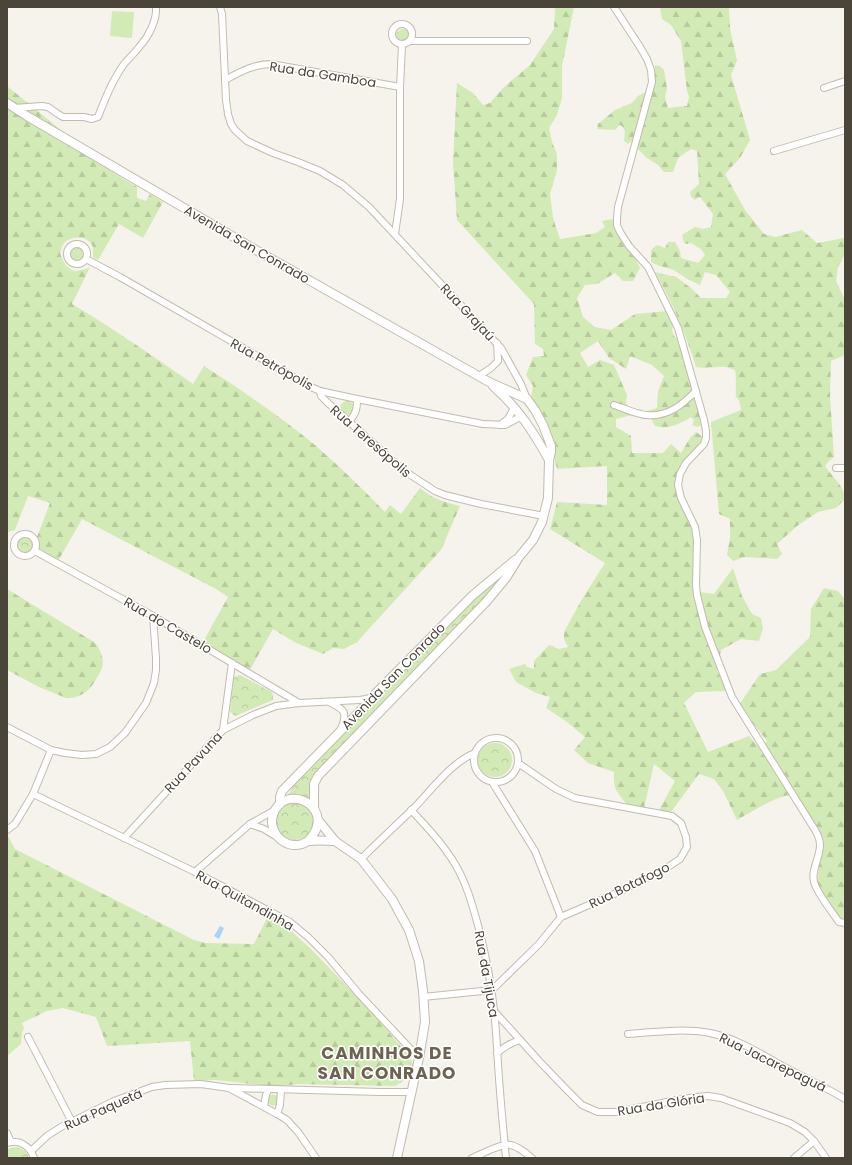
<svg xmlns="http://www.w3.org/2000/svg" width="852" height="1165" font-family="Poppins,sans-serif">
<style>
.forest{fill:url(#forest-firs)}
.park{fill:url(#park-crowns)}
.pitch{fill:#d2eab5}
.water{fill:#a9d4f2}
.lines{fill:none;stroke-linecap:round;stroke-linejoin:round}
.minor-casing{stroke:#c2bbae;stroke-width:8}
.tertiary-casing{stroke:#c2bbae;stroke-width:10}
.minor{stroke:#fff;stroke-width:6}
.tertiary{stroke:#fff;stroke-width:8}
.labels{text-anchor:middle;stroke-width:3;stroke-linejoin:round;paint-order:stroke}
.street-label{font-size:13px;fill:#4b4439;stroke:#fff}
.district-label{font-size:17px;font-weight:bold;letter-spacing:1px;fill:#6e6250;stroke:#fff}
</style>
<defs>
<pattern id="forest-firs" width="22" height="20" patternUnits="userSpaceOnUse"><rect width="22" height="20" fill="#d2eab5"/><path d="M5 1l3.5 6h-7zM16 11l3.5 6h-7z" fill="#b6ca9c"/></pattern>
<pattern id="park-crowns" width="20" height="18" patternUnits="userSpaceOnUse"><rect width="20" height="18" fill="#d2eab5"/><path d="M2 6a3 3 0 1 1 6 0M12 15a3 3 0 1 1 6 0" fill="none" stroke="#b6ca9c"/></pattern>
</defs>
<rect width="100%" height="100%" fill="#f6f3ec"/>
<g class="forest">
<path d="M555,7H574L562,66V98L557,115L549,128L552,142L557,154V170L550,194L553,218L560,239L596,233L605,227L602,221L613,219L618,235L625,247L635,258L640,268L633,281H623L615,273L597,284L585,285L577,298L583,317L595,327L611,330L635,314L667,311L673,325L672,330L674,336L678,339L700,413L701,425L698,427L692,425L694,420L691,417C680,424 667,430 655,426L647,411L657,408L658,391L664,376L652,365L630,356L626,369L609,358L598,341L580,353L588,367L600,360L614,365L627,395L626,403L632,415L616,419V427L631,436L632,453H663L671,444L681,453L690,438L696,432L703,437L702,443L685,461L677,473L676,493L694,530L699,592L714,594L733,568L742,596L752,614L761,618L763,628L759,641L741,639L721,650L717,671L727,691L696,692L684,703L708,752L749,736L760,749L767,741L753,723L749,720L739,705L760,674L776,670L810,637L811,609L824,588L838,591L845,599V920H842L827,901L817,885L822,838L796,794C777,795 753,811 737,820L723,791L714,779L699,774L671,812L659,810L675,781L654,764L644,808L627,805C617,791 613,790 614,772L588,763L574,750L585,737L567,722L546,708L550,697L536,693L516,682L509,669L525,664L527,667L534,669V661L549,645L559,649L568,647L564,639V632L581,601L605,563L550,529L557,502L607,505V466L557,469L550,441L530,404L533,386L526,375L533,357L544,356L543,349L535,344L534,304L457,220L453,162L457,83L473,93L483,105L490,103L504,87L530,65L554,29Z"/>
<path d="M660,7H729L730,28L737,61L731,75L750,140L740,158L725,174L745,210L764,234L775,237L802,230L817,243L844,238L845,239V254L838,267L836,281L845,300V355L831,361L830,395L834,457L829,461L825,466C831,476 845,486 845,499L836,508L818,512L797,526L777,544L782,554L777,559L745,557L733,561L727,555L730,537V519L719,514L711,422L741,410L739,400L736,397C735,387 737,380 735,370L726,367H716L706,368L696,367C686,334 672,302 655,272L676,277L691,288L701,298H726L730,292L716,275L705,272L700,285L687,279L674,270L657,265L651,262V250L657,245L665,248L668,242H675L680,251L681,258L698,263L705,255L701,249L691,243L687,244L684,243L682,235L695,227L703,229L711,227L713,214L700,197L695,200L691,197L690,192L699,184L697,151L691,149L678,158L673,172H664L658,165L647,158L637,148L633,140L628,144L624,141L625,131L622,126L619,125L615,130L597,129L598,124L615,110L632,103L638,96L654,88L655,65L660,66L664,70L667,88L665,98L668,108L687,106L689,97L687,91L681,41L671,25L662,19Z"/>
<path d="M7,86L111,171L137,187V198L146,201L150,194L163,202L143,238L119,224L98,260L93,257C93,254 93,250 93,247C89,236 73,235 65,242C62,245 61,250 60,253C66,270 73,275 90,267L72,304C114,329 153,356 193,384L204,366C243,391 281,417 316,446C340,467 363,489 385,512L390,505L401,514L420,488C433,499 444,502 460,506L441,550L357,642L344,649L333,648L323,654L296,643L273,629L250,670L203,642L228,597L216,589L82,519L58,561L38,548V542L37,537L50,503L28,496L15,530L8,532L7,535Z"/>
<path d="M7,589L94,642C100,648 105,659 102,668C101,671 99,674 98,676C91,689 82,699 66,698L39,687L7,670Z"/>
<polygon points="7,834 15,849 194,940 205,943 254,944 268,916 281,922 311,949 367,1007 410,1057 414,1067 413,1075 395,1086 296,1084 278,1087 216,1080 194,1081 190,1041 107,1046 96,1017 63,1008 47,1011 22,1023 24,1028 22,1033 21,1044 7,1056"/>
</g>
<g class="park">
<circle cx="403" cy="36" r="7"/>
<circle cx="77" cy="254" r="7"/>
<circle cx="347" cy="408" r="7"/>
<circle cx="26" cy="546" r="9"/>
<polygon points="506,571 505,577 321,767 314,775 313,804 286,798 295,784 307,771 475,598"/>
<polygon points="240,675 272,692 273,696 273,700 235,716 230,712 233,679 236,676"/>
<circle cx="495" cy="760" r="17"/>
<circle cx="295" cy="821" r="19"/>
<circle cx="273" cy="1100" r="5.5"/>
<path d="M16,1147C22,1149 27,1151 29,1158H7V1149Z"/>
</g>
<polygon class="pitch" points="112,11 134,12 132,38 110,36"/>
<polygon class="water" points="220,926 224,928 219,939 214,936"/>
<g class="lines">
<g class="minor-casing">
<g id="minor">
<polyline points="220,7 222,14 226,100 228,114 231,124 235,130 247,141 273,153 298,162 320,171 343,185 369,207 501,348 521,384 527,399"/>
<path d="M614,7L640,47L647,59L651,70L652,82L618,207L617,219V225L620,232L629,246L648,267L678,328L704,420L706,431V438L704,444L686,463L680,474L678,485L681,498L695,527L697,540L696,585L697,595L705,627L732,697L815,830C818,835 820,840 820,845C820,858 811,869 814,882C817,893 832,912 839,922L845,923"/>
<circle cx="402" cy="34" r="10"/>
<polyline points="411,41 527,41"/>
<path d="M225,80C240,72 254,64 271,64L400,87"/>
<polyline points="824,88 845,81"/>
<path d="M14,108L42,106L48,107L58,114L63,117H84L92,119L98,117C105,99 112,81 124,64C129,58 135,53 140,46C149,36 157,20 156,7"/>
<polyline points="774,151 845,130"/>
<polyline points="395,234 400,199 400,87 402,45"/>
<circle cx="77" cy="254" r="10"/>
<polyline points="86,259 120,277 309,386 320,391 357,399 483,424 505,425 522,416"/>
<polyline points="479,376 491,368 498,361 497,343"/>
<polyline points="320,391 321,396 327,402 403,470 435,491 445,495 481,504 544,516"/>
<path d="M614,405C623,408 639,415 647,415C668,417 682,405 696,391"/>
<path d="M349,422C356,413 357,410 357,399"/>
<polyline points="500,425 508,419 514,408"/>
<polyline points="836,468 845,468"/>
<circle cx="25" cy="545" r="11"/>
<polyline points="35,551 153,616 299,703"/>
<path d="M329,702C345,710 348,712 341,729"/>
<polyline points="7,727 51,750 65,753 82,755 96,754 110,747 125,733 146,703 154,683 156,670 156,658 153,616"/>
<polyline points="223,730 232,663"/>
<circle cx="496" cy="760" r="22"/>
<polyline points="492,782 535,851 561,917"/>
<polyline points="33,794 195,872 290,922 308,937 329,958 359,994 419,1058"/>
<path d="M411,810C427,827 443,844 455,864C467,884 473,907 479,929C486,956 491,983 494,1010C496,1028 497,1046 498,1064C500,1096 503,1127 506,1158"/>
<polyline points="250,824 264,829 277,837"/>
<polyline points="7,830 15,824 33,794 51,750"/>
<polyline points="124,838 223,730 253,715 276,706 299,703 360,700 371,698"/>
<path d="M361,859C378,842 395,826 412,810C431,791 450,763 475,753"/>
<polyline points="195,872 250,824 275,810"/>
<polyline points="423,997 492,990 539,944 561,917 621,891 665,869 680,859 687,847 686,837 681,823 672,816 575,798 556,789 518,763"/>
<polyline points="494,1011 540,1062 567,1090 582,1105 598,1112 617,1112 677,1100 696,1097 708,1096 721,1098 790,1123 805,1132 814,1141 826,1158"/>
<path d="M628,1034C655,1032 683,1028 710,1033C737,1038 764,1056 788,1069C807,1079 827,1088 845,1099"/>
<polyline points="28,1037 72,1122"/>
<path d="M497,1053C505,1046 510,1043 520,1040"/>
<polyline points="231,1088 380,1092 412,1092"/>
<polyline points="264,1107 266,1095 268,1090"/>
<polyline points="277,1114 280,1105 281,1090"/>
<polyline points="7,1133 11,1142"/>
<path d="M7,1143C19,1139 30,1146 34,1158"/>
<polyline points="31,1151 47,1136 61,1127 114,1101 152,1087 165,1085 201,1084 229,1088 277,1114 287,1120 298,1132 316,1158"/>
<path d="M472,1158C482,1154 501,1143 511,1145C519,1147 526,1153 532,1158"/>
<polyline points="794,1158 814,1141"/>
</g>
</g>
<g class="tertiary-casing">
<g id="tertiary">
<polyline points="7,103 27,116 261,253 489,382 527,399"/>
<path d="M493,386C518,408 533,431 549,460"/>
<polyline points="280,804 280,797 282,791 364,707 371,698 473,595 515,560"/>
<polyline points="314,809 314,784 318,776 486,602 506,578 519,557 533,540 542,522 548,498 549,460 551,452 551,446 543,425 535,410 527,399"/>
<polyline points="318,820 335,841 361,859 392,899 409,930 419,961 423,991 425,1022 419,1058 397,1158"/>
<path d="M308,841C338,811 291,782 275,810C272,816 271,822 273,828C277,840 289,848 302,844C305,843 307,841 310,841C318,840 327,841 335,841"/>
</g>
</g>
<use href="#minor" class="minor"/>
<use href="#tertiary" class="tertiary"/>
</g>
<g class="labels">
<g class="street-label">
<text transform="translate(323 74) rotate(9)" y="5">Rua da Gamboa</text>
<text transform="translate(247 244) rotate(30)" y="5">Avenida San Conrado</text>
<text transform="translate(468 312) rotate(47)" y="5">Rua Grajaú</text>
<text transform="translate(272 364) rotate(29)" y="5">Rua Petrópolis</text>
<text transform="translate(371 441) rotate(41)" y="5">Rua Teresópolis</text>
<text transform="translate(168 625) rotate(30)" y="5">Rua do Castelo</text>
<text transform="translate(393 676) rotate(-46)" y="5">Avenida San Conrado</text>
<text transform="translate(193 762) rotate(-47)" y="5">Rua Pavuna</text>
<text transform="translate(629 885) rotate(-26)" y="5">Rua Botafogo</text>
<text transform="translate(245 900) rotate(29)" y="5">Rua Quitandinha</text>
<text transform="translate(487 974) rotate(80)" y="5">Rua da Tijuca</text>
<text transform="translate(773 1062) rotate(26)" y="5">Rua Jacarepaguá</text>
<text transform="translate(661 1104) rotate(-9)" y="5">Rua da Glória</text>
<text transform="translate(103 1109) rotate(-24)" y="5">Rua Paquetá</text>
</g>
<g class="district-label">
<text x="387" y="1059">CAMINHOS DE<tspan x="387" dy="20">SAN CONRADO</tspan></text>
</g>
</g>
<rect width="852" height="1165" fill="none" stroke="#4b4439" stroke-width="16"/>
</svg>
